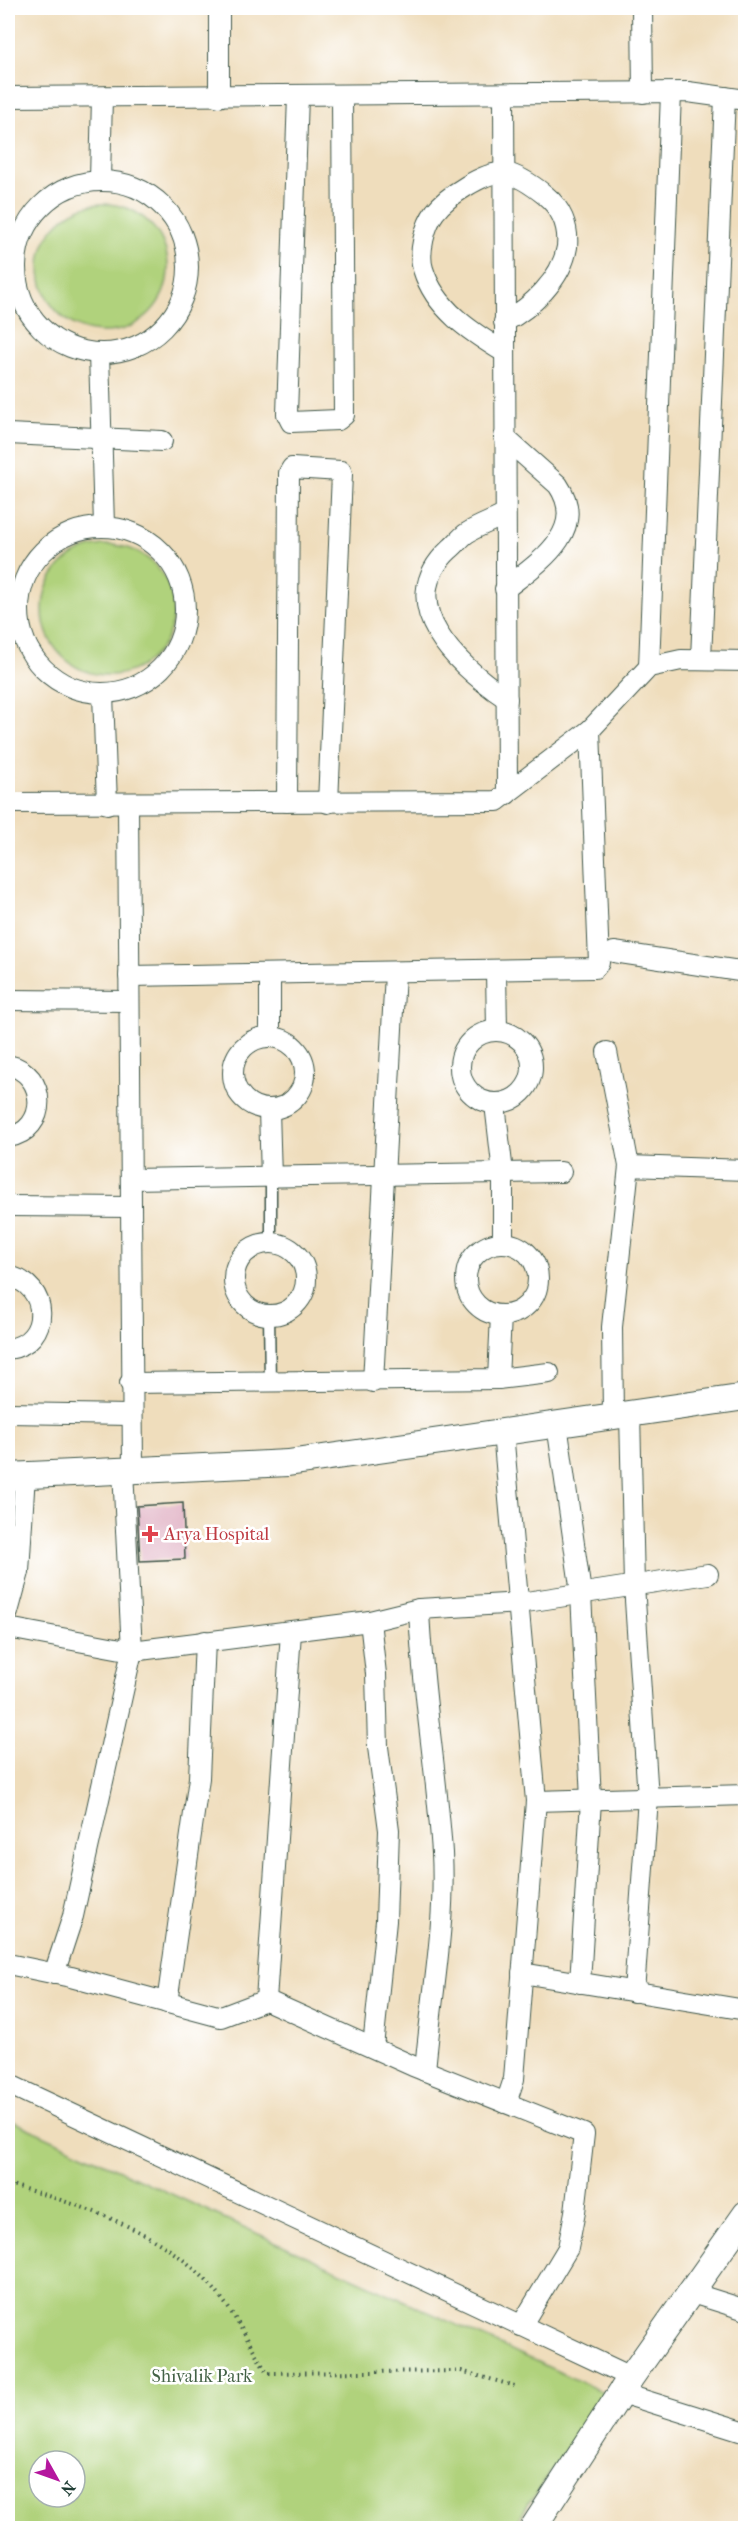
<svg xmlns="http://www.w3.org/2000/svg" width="753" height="2536" font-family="'IM FELL French Canon',serif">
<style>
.green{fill:#b0d27b;stroke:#688858;stroke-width:1.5;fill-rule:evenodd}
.building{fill:#dfadc1}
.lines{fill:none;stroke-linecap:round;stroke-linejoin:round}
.service-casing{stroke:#3e5548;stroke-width:13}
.minor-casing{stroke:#3e5548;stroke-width:22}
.tertiary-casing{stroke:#3e5548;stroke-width:28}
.path{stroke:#3e5548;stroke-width:4;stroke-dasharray:1.5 4.5;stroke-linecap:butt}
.service{stroke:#fff;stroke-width:10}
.minor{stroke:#fff;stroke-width:20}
.tertiary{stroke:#fff;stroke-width:26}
.health-dot{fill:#e0444e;stroke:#fff;stroke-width:2}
.labels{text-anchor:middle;stroke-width:5;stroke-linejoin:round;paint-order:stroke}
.health-label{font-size:18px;fill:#be3a42;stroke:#fff;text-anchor:start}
.park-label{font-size:18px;fill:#436246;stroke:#fff}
</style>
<rect width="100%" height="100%" fill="#fff"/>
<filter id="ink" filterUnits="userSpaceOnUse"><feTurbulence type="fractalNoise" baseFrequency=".0167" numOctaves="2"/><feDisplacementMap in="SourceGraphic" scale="12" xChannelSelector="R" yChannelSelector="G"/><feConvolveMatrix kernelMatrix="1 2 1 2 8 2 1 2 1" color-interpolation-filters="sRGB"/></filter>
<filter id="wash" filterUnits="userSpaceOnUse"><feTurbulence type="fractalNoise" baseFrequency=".008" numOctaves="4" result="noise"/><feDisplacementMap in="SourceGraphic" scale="24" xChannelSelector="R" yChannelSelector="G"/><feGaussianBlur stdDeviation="1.35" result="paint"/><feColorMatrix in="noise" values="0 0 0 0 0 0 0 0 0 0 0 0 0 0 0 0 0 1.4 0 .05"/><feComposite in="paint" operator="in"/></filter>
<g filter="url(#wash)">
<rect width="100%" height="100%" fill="#efddbc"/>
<g class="green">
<circle cx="104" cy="268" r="64"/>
<circle cx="108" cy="610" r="65"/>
<path d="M8,2119L605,2393L512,2528H8ZM39,2461H75V2497H39Z"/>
</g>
<g id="blocks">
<polygon class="building" points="183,1503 185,1559 140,1561 137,1506"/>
</g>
</g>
<g filter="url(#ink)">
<use href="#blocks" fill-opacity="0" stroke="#3e5548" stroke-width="1.5"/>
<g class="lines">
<g class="service-casing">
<g id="service">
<polyline points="271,1242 271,1178"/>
<polyline points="269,1315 270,1383"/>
</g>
</g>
<g class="minor-casing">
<g id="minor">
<polyline points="219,8 219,97"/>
<polyline points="642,8 643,93"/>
<polyline points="504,94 507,794"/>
<polyline points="298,96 287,414 291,422 338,420 344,415 342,96"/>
<polyline points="8,97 688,92 746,100"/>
<polyline points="100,180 102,97"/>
<circle cx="102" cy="267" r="86"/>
<path d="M504,352C471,332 435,309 423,269C418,253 425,225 435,212C446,197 486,170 505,173C518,175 535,187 545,195C561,208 569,226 567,247C562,279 531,308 504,322"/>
<polyline points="99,353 104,526"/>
<polyline points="8,434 162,441"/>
<path d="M504,437L558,485C589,531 538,563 505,589"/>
<path d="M504,515C492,521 478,526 467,533C461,537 456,544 450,549C389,605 460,667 507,699"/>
<circle cx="102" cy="610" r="83"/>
<polyline points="701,659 725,97"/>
<polyline points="649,667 671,93"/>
<polyline points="103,694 107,804"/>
<polyline points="287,802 289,473 292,468 341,471 342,474 328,803"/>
<polyline points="8,803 497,801 590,730 649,667 681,660 746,661"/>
<polyline points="128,804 133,1470"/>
<polyline points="614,952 746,972"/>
<polyline points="496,971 497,1030"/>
<polyline points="129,976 595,968 599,963 590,730"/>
<polyline points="8,1000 129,1001"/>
<circle cx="496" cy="1067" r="36"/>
<polyline points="270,1036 270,975"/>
<circle cx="269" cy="1073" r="36"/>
<polyline points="607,1052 629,1166"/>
<path d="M8,1065C48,1073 49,1131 8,1137"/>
<polyline points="495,1104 503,1173 503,1242"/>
<polyline points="269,1110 271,1178"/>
<polyline points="131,1179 561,1172"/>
<polyline points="8,1206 131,1207"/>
<circle cx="270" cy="1279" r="36"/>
<circle cx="502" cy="1279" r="36"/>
<path d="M8,1276C50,1284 52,1343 8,1349"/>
<polyline points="498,1379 501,1315"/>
<polyline points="373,1382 395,973"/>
<polyline points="130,1383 498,1379 549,1373"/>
<polyline points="8,1413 130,1415"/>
<polyline points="630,1414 634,1585 648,1798 634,1992"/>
<polyline points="613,1417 612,1327 629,1166 746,1170"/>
<polyline points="557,1424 581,1593 591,1800 580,1983"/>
<polyline points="503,1432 536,1801 514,2079 506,2103"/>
<path d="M419,1609C422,1691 437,1772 442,1853C446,1926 431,1999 425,2071"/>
<polyline points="8,1612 19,1572 25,1474"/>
<polyline points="370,1621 376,1674 378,1747 389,1830 386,1921 373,2047"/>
<polyline points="8,1628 132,1651 370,1621 419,1609 520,1603 708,1574"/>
<polyline points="536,1801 746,1795"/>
<polyline points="8,1964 71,1977 221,2017 266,2000 413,2066 584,2134 575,2212 568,2248 521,2326"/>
<polyline points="522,1973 746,2010"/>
<polyline points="54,1974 73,1916 132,1651 123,1470"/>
<polyline points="266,2000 291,1632"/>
<polyline points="167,2003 199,1778 205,1641"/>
<polyline points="8,2084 631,2377"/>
<polyline points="692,2293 746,2310"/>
<polyline points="621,2393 746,2432"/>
</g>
</g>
<g class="tertiary-casing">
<g id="tertiary">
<polyline points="8,1476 288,1463 746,1397"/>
<polyline points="533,2528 631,2377 746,2214"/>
</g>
</g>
<path class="path" d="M8,2184C83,2206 172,2232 222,2299C239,2322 252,2348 267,2373L461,2371L515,2386"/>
<use href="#service" class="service"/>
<use href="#minor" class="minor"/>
<use href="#tertiary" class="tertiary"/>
</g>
</g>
<path class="health-dot" d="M147 1525h6v6h6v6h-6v6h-6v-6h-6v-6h6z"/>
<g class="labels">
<g class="health-label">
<text x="164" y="1540">Arya Hospital</text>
</g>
<g class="park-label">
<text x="202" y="2382">Shivalik Park</text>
</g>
</g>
<rect width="753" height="2536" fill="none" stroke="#fff" stroke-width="30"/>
<g transform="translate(57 2479) rotate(130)"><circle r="28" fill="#ffffff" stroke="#a5b1ae" stroke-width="1.5"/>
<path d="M0-4.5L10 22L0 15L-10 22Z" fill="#b5179e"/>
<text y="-9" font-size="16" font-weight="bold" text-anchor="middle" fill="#1f3d34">N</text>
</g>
</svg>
